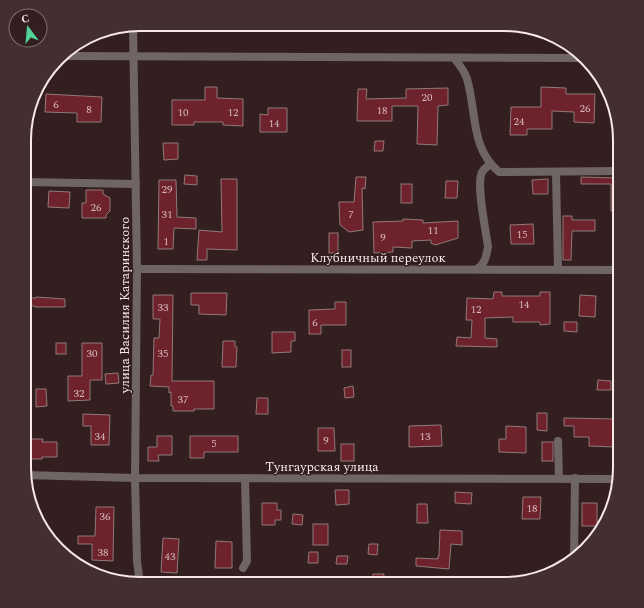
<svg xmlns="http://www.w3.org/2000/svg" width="644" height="608" font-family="Spectral,serif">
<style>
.building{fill:#6e232c;stroke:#927979}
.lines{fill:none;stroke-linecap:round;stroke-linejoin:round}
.street{stroke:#706565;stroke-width:8}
.labels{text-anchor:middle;stroke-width:3;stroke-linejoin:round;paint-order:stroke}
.number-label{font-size:11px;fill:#d6b8ba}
.street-label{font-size:13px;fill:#f8e9e9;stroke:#331f20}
.rim{fill:none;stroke:#f8e9e9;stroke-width:2}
</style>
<rect width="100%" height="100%" fill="#331f20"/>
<g class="building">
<polygon points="205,87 217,87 217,98 243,99 243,126 223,125 223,122 194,122 194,125 172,125 172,100 205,100"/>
<polygon points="541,87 566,88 566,94 595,94 594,123 574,122 574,112 552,111 552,129 527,129 527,135 510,135 511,107 541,107"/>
<polygon points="448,88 448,105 438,106 437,145 417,144 418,106 392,106 392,121 357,121 358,89 367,89 366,99 406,98 406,89"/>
<polygon points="46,94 102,97 101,122 77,122 77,113 45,112"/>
<polygon points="268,108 287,108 287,132 260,132 260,114 268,115"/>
<polygon points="375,141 384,141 383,151 374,151"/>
<polygon points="163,143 178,143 178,159 164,160"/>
<polygon points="185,175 197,176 197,185 184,184"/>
<polygon points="356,177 366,177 365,189 362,188 363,230 349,232 340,225 339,202 354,202"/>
<polygon points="581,177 620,178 620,211 611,211 611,184 581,184"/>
<polygon points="221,179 237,179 237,250 207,249 207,260 197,260 199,230 222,232"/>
<polygon points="548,179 548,194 533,194 532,180"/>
<polygon points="159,180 176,180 177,217 196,218 196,229 174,228 173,249 158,249"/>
<polygon points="446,181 458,181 457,198 445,198"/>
<rect x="401" y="184" width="11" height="19"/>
<polygon points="86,190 103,190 103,194 110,198 110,211 106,215 106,218 82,218 82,203 86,203"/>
<polygon points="49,191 70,192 69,208 48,207"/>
<polygon points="563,216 572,216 572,220 595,220 595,231 572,231 571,260 563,260"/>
<polygon points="403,219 423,220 423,223 458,221 458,238 435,245 431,243 431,240 412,241 412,248 393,247 393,252 374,253 373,222 403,221"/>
<polygon points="533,224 534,244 511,244 510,225"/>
<rect x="329" y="233" width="9" height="20"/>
<polygon points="494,292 502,292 502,296 540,296 540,292 550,292 550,324 540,325 540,322 513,322 513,317 485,318 485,338 497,339 497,347 456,346 457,337 471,338 472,320 466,320 467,298 493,299"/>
<polygon points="191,293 227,293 226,315 199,314 199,305 191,305"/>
<polygon points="153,295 173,295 172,381 214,381 214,409 194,409 194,411 173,411 173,406 171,406 171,392 169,393 169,387 150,386 151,375 153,375 154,338 159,338 160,319 153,319"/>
<polygon points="580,295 596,296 595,317 579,316"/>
<polygon points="36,297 65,299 65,307 35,307 35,306 27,306 27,298 36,298"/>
<polygon points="335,302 346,302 346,325 321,325 321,334 309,334 309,310 335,309"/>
<polygon points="564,322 577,322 577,332 564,331"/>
<polygon points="272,332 295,332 295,341 291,341 291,352 272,353"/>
<polygon points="223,341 235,341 235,347 237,347 236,367 222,367"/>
<rect x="56" y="343" width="10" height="11"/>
<polygon points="82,343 102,343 102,380 90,380 90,400 68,401 68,376 82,376"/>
<rect x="342" y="350" width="9" height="17"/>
<polygon points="118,373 119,383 106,384 105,374"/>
<polygon points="598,380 611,381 611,390 597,390"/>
<polygon points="353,386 354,397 345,398 344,388"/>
<polygon points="36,389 46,389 47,406 36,407"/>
<polygon points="257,398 268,398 268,414 256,414"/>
<polygon points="537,413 547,413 547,431 537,430"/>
<polygon points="83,414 110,415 109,445 91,445 91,426 83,426"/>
<polygon points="564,418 616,419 615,447 589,446 589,437 574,437 574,426 564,426"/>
<polygon points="441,425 442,446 409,447 409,426"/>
<polygon points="506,426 526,427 526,453 499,452 499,439 506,439"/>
<polygon points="318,428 334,428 335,451 318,451"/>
<polygon points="157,436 172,436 172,455 158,455 159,461 148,461 148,447 157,447"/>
<polygon points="190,436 238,436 238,452 204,452 204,458 190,458"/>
<polygon points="30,439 43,439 42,442 57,442 57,457 42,457 42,459 30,459"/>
<rect x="542" y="442" width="11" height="19"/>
<rect x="341" y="444" width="13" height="17"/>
<polygon points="335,490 349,490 349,504 336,505"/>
<polygon points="455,492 472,493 471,504 455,503"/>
<polygon points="523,497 541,497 540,519 522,519"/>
<polygon points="262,503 277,503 277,510 281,510 281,520 275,520 275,525 262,525"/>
<rect x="582" y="503" width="15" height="23"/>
<polygon points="417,504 427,504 428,523 417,523"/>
<polygon points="96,507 114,507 113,561 92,560 92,544 78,544 78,536 95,536"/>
<polygon points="293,514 303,515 302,525 292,524"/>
<rect x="313" y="524" width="15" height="21"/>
<polygon points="440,530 462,531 462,545 451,544 449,569 416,566 416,558 438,559 438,556 439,556"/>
<polygon points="163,538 179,539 177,573 161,572"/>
<polygon points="216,541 232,542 232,568 215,568"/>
<polygon points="369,544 378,544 377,555 368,554"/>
<polygon points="309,552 318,552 318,563 308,563"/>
<polygon points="337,556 348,556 347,564 336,564"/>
<polygon points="373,574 384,574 383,584 373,584"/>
</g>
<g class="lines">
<g class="street">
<polyline points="133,25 137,269 135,478 137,561 140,584"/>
<polyline points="61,56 583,58"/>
<path d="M454,58C459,64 465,72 467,79C477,112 470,148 499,172L620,171"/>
<polyline points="556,172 558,269"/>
<polyline points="26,182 136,184"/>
<polyline points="137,269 620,270"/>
<path d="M477,269C485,264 486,257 488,247C486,231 477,189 481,175C482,170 486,167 491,164"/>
<polyline points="24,437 26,366 25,365"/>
<polyline points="558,441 559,478"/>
<polyline points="24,475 135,478 619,479"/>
<polyline points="574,560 575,478"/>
<polyline points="243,568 247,561 245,478"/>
</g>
</g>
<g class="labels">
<g class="number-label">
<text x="427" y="101">20</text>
<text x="56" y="108">6</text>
<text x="585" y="112">26</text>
<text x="89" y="113">8</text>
<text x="382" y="114">18</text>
<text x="183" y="116">10</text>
<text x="233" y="116">12</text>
<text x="519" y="125">24</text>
<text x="274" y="127">14</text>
<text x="167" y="193">29</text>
<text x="96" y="211">26</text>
<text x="167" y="218">31</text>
<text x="351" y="218">7</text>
<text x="433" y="234">11</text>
<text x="522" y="238">15</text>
<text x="383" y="241">9</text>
<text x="166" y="245">1</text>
<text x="524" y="308">14</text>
<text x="163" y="311">33</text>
<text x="476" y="313">12</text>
<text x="315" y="326">6</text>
<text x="92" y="357">30</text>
<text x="163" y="357">35</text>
<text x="79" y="397">32</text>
<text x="183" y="403">37</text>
<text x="100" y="440">34</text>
<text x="425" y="440">13</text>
<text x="326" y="444">9</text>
<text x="214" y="447">5</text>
<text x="532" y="512">18</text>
<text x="105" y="520">36</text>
<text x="103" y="556">38</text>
<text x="170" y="560">43</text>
</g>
<g class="street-label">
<text x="378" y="262">Клубничный переулок</text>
<text transform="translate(124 305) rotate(-90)" y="5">улица Василия Катаринского</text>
<text x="322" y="471">Тунгаурская улица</text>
</g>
</g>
<path d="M0 0H644V608H0ZM140 31H504A109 109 0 0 1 613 140V468A109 109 0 0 1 504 577H140A109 109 0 0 1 31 468V140A109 109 0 0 1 140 31Z" fill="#432f30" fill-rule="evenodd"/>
<path class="rim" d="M140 31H504A109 109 0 0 1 613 140V468A109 109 0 0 1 504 577H140A109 109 0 0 1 31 468V140A109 109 0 0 1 140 31Z"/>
<g transform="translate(28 28) rotate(344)"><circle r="19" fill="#331f20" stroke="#827070"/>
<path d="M0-3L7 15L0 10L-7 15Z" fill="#51d398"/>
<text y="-6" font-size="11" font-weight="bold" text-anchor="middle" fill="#f8e9e9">С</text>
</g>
</svg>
